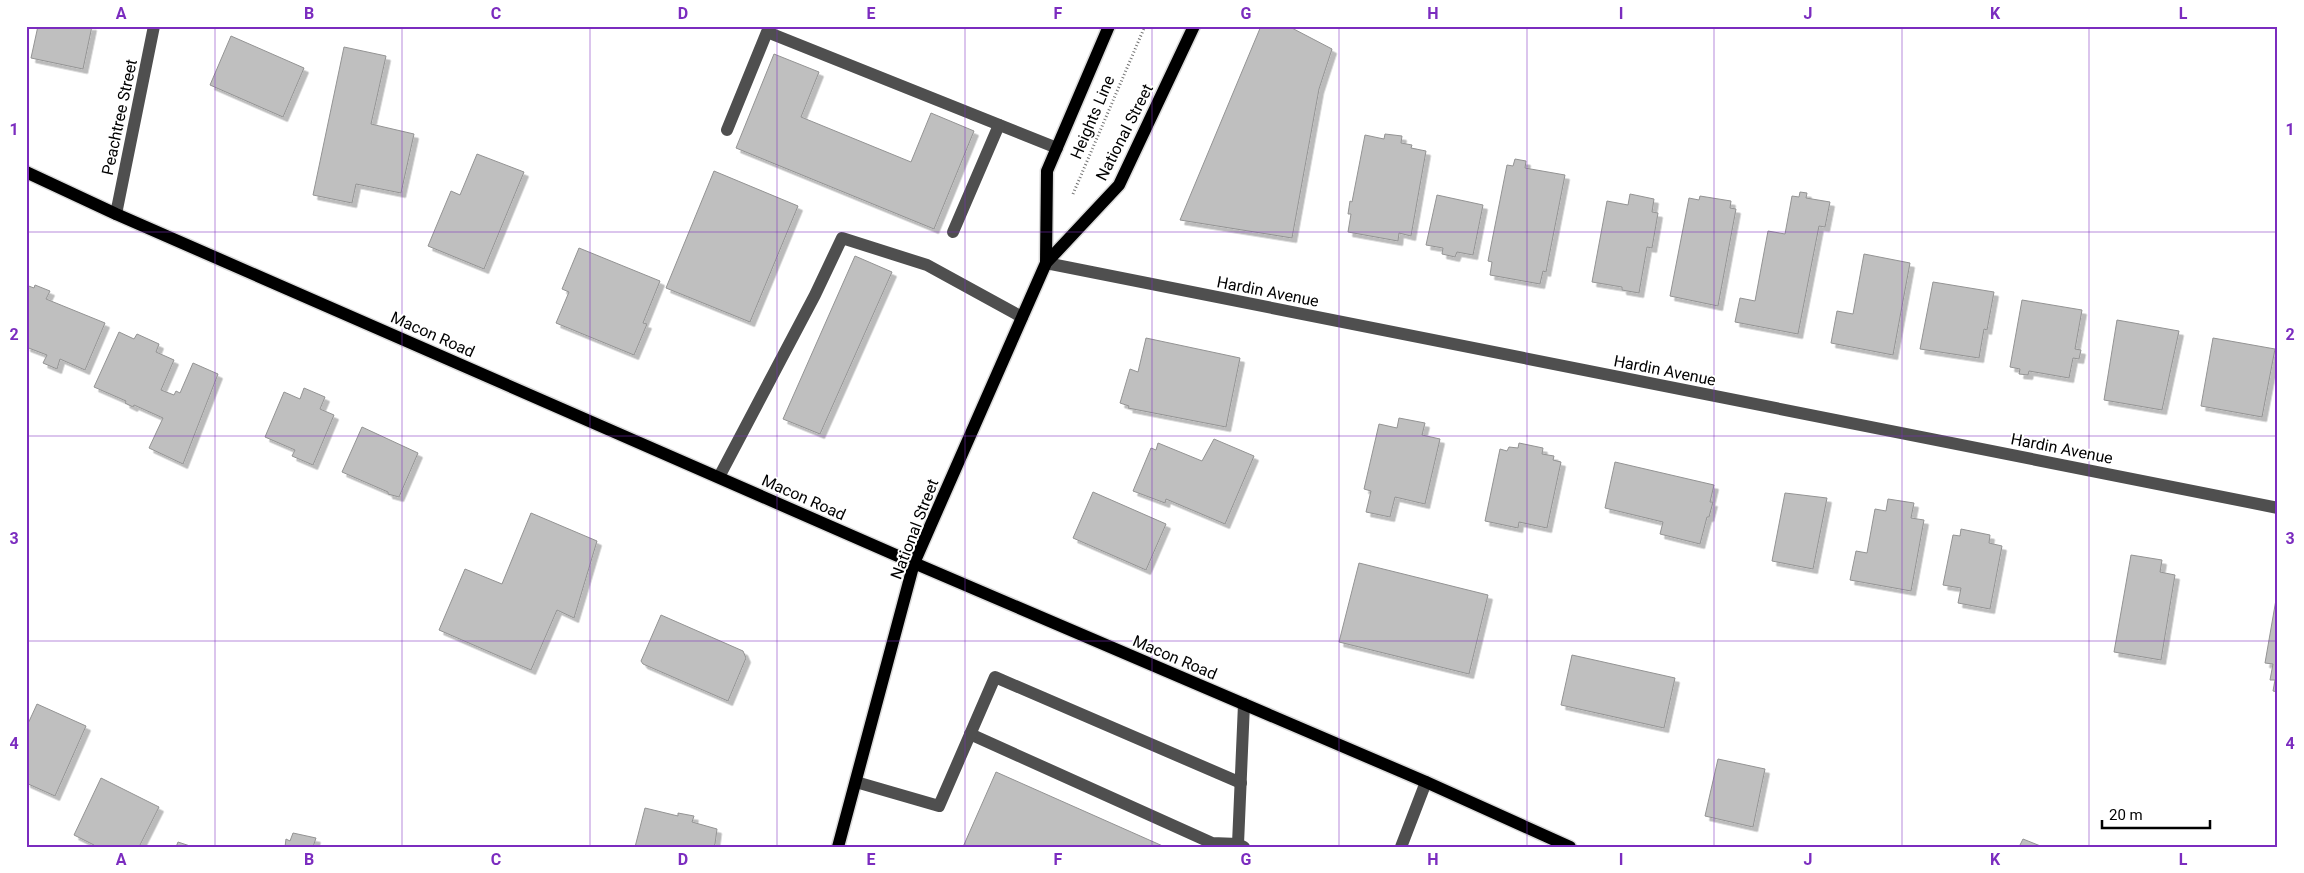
<svg xmlns="http://www.w3.org/2000/svg" width="2304" height="873" font-family="Roboto,sans-serif">
<style>
.building{fill:#bfbfbf;stroke:#939393;filter:url(#shadow)}
.lines{fill:none;stroke-linecap:round;stroke-linejoin:round}
.major-casing{stroke:#dbdbdb;stroke-width:15}
.path{stroke:#717171;stroke-width:3;stroke-dasharray:1 2.5;stroke-linecap:butt}
.minor{stroke:#4f4f4f;stroke-width:12}
.major{stroke:#000;stroke-width:12}
.grid{fill:none;stroke:#7b2cbf;stroke-width:1;stroke-opacity:0.55}
.labels{text-anchor:middle;stroke-width:4;stroke-linejoin:round;paint-order:stroke}
.street-label{font-size:16px;fill:#000;stroke:#fff}
.neatline{fill:none;stroke:#7b2cbf;stroke-width:2}
.grid-label{font-size:16px;text-anchor:middle;font-weight:bold;fill:#7b2cbf}
</style>
<defs>
<filter id="shadow"><feDropShadow dx="4.5" dy="4.5" stdDeviation="0" flood-color="#0004"/></filter>
</defs>
<rect width="100%" height="100%" fill="#fff"/>
<g class="building">
<polygon points="38,26 92,26 83,69 31,58"/>
<polygon points="1261,26 1288,26 1332,49 1319,89 1292,238 1180,220"/>
<polygon points="231,36 304,68 283,117 210,85"/>
<polygon points="344,47 386,56 371,124 414,134 401,193 356,184 352,203 313,195"/>
<polygon points="774,54 819,72 801,117 911,162 931,113 974,131 934,229 736,148"/>
<polygon points="1385,134 1402,136 1401,143 1412,145 1411,148 1426,151 1411,236 1399,233 1398,241 1348,232 1351,214 1348,214 1350,201 1352,202 1365,135 1384,139"/>
<polygon points="477,154 524,172 484,269 428,246 451,191 460,195"/>
<polygon points="1515,159 1526,161 1525,168 1565,175 1546,272 1543,271 1540,284 1490,275 1492,262 1488,261 1507,165 1513,166"/>
<polygon points="714,171 798,206 750,322 666,288"/>
<polygon points="1800,192 1807,193 1806,198 1830,202 1825,227 1819,226 1798,334 1735,322 1740,298 1755,301 1768,231 1785,234 1792,196 1799,197"/>
<polygon points="1630,194 1654,199 1652,212 1658,213 1652,248 1647,247 1639,293 1622,290 1622,287 1592,282 1607,201 1628,205"/>
<polygon points="1437,195 1483,205 1473,255 1457,252 1455,257 1442,254 1443,248 1426,245"/>
<polygon points="1700,196 1731,201 1730,208 1736,209 1718,306 1670,296 1689,198 1699,200"/>
<polygon points="579,248 660,281 643,323 647,324 634,355 556,323 569,292 562,289"/>
<polygon points="1864,254 1910,263 1893,355 1831,343 1837,311 1853,314"/>
<polygon points="855,256 892,272 820,434 783,419"/>
<polygon points="1933,282 1994,292 1987,330 1984,329 1979,358 1920,349"/>
<polygon points="26,285 34,288 35,285 50,291 46,299 105,323 85,370 60,359 57,369 43,363 47,355 26,347"/>
<polygon points="2022,300 2082,310 2075,349 2081,350 2079,359 2073,358 2069,378 2029,371 2028,375 2019,374 2020,369 2010,367"/>
<polygon points="2117,320 2179,331 2162,410 2104,400"/>
<polygon points="119,332 134,339 137,334 159,344 156,352 174,360 161,390 174,395 176,391 180,393 193,363 218,374 183,464 149,448 163,418 134,405 133,407 125,403 126,401 94,387"/>
<polygon points="1146,338 1240,358 1226,427 1128,408 1129,406 1120,403 1130,369 1138,372"/>
<polygon points="2213,338 2275,349 2262,417 2201,406"/>
<polygon points="304,388 325,397 320,409 334,415 313,465 292,456 295,450 265,437 284,392 300,399"/>
<polygon points="1399,418 1425,423 1422,435 1440,439 1425,504 1395,497 1390,517 1366,512 1371,491 1364,489 1379,424 1397,428"/>
<polygon points="362,427 418,453 399,497 388,494 388,492 342,472"/>
<polygon points="1214,439 1254,456 1225,524 1166,499 1165,503 1133,491 1151,448 1156,450 1158,443 1202,461"/>
<polygon points="1519,443 1543,448 1542,454 1554,456 1553,460 1561,462 1547,528 1519,522 1518,528 1485,521 1500,449 1507,451 1509,447 1518,448"/>
<polygon points="1615,462 1714,485 1710,502 1713,502 1709,517 1707,517 1700,544 1660,534 1663,522 1605,508"/>
<polygon points="1093,492 1166,524 1146,570 1073,538"/>
<polygon points="1785,493 1827,498 1813,569 1772,561"/>
<polygon points="1888,499 1914,503 1911,518 1924,520 1911,591 1850,580 1856,551 1867,553 1875,509 1886,511"/>
<polygon points="531,513 597,541 574,618 557,610 531,670 439,630 465,569 502,584"/>
<polygon points="1961,529 1990,535 1989,543 2002,546 1990,609 1958,603 1961,588 1943,585 1953,535 1960,536"/>
<polygon points="2131,555 2162,560 2160,572 2175,575 2161,660 2114,652"/>
<polygon points="1359,563 1488,595 1469,674 1339,642"/>
<polygon points="2278,588 2278,692 2273,691 2275,680 2270,680 2273,664 2265,663"/>
<polygon points="661,615 743,651 746,658 728,701 643,664 641,661"/>
<polygon points="1572,655 1675,678 1664,728 1561,705"/>
<polygon points="37,704 86,726 55,796 26,783 26,728"/>
<polygon points="1718,759 1765,769 1753,827 1705,816"/>
<polygon points="996,772 1165,847 963,847"/>
<polygon points="101,778 159,807 139,847 93,847 94,845 74,835"/>
<polygon points="645,808 678,816 678,813 694,816 692,822 717,829 715,844 713,847 635,847"/>
<polygon points="293,833 316,838 313,847 285,847 286,839 290,841"/>
<polygon points="2023,839 2043,847 2019,847"/>
<polygon points="178,842 193,847 176,847"/>
</g>
<g class="lines">
<g class="major-casing">
<g id="major">
<polyline points="26,172 116,214 914,563 1426,782 1570,847"/>
<polyline points="1046,263 1047,171 1109,26"/>
<polyline points="838,847 914,563 1046,263 1119,185 1194,26"/>
</g>
</g>
<polyline class="path" points="1073,194 1145,26"/>
<g class="minor">
<polyline points="727,130 767,32 1057,148"/>
<polyline points="116,214 154,26"/>
<polyline points="953,232 999,125"/>
<polyline points="1046,263 2278,508"/>
<polyline points="719,477 815,295 842,238 927,265 1022,317"/>
<polyline points="1244,704 1238,844 1244,847"/>
<polyline points="970,734 1212,843 1238,844"/>
<polyline points="856,782 939,806 995,677 1241,783"/>
<polyline points="1401,847 1426,782"/>
</g>
<use href="#major" class="major"/>
</g>
<path class="grid" d="M215,26V847M402,26V847M590,26V847M777,26V847M965,26V847M1152,26V847M1339,26V847M1527,26V847M1714,26V847M1902,26V847M2089,26V847M26,232H2278M26,436H2278M26,641H2278"/>
<g class="labels">
<g class="street-label">
<text transform="translate(119 117) rotate(-78)" y="6">Peachtree Street</text>
<text transform="translate(1092 117) rotate(-67)" y="6">Heights Line</text>
<text transform="translate(1124 132) rotate(-63)" y="6">National Street</text>
<text transform="translate(1268 291) rotate(11)" y="6">Hardin Avenue</text>
<text transform="translate(433 334) rotate(24)" y="6">Macon Road</text>
<text transform="translate(1665 370) rotate(11)" y="6">Hardin Avenue</text>
<text transform="translate(2062 448) rotate(11)" y="6">Hardin Avenue</text>
<text transform="translate(804 497) rotate(24)" y="6">Macon Road</text>
<text transform="translate(914 529) rotate(-69)" y="6">National Street</text>
<text transform="translate(1175 657) rotate(23)" y="6">Macon Road</text>
</g>
</g>
<rect width="2304" height="873" fill="none" stroke="#ffffff" stroke-width="55"/>
<path d="M2102 820v8h108v-8" fill="none" stroke="#000000" stroke-width="2.5"/>
<text x="2109" y="820" font-size="15" fill="#000000" stroke="#ffffff" stroke-width="4" paint-order="stroke">20 m</text>
<rect x="28" y="28" width="2248" height="818" class="neatline"/>
<g class="grid-label">
<text x="121" y="19">A</text>
<text x="309" y="19">B</text>
<text x="496" y="19">C</text>
<text x="683" y="19">D</text>
<text x="871" y="19">E</text>
<text x="1058" y="19">F</text>
<text x="1246" y="19">G</text>
<text x="1433" y="19">H</text>
<text x="1621" y="19">I</text>
<text x="1808" y="19">J</text>
<text x="1995" y="19">K</text>
<text x="2183" y="19">L</text>
<text x="14" y="135">1</text>
<text x="2290" y="135">1</text>
<text x="14" y="340">2</text>
<text x="2290" y="340">2</text>
<text x="14" y="544">3</text>
<text x="2290" y="544">3</text>
<text x="14" y="749">4</text>
<text x="2290" y="749">4</text>
<text x="121" y="865">A</text>
<text x="309" y="865">B</text>
<text x="496" y="865">C</text>
<text x="683" y="865">D</text>
<text x="871" y="865">E</text>
<text x="1058" y="865">F</text>
<text x="1246" y="865">G</text>
<text x="1433" y="865">H</text>
<text x="1621" y="865">I</text>
<text x="1808" y="865">J</text>
<text x="1995" y="865">K</text>
<text x="2183" y="865">L</text>
</g>
</svg>
